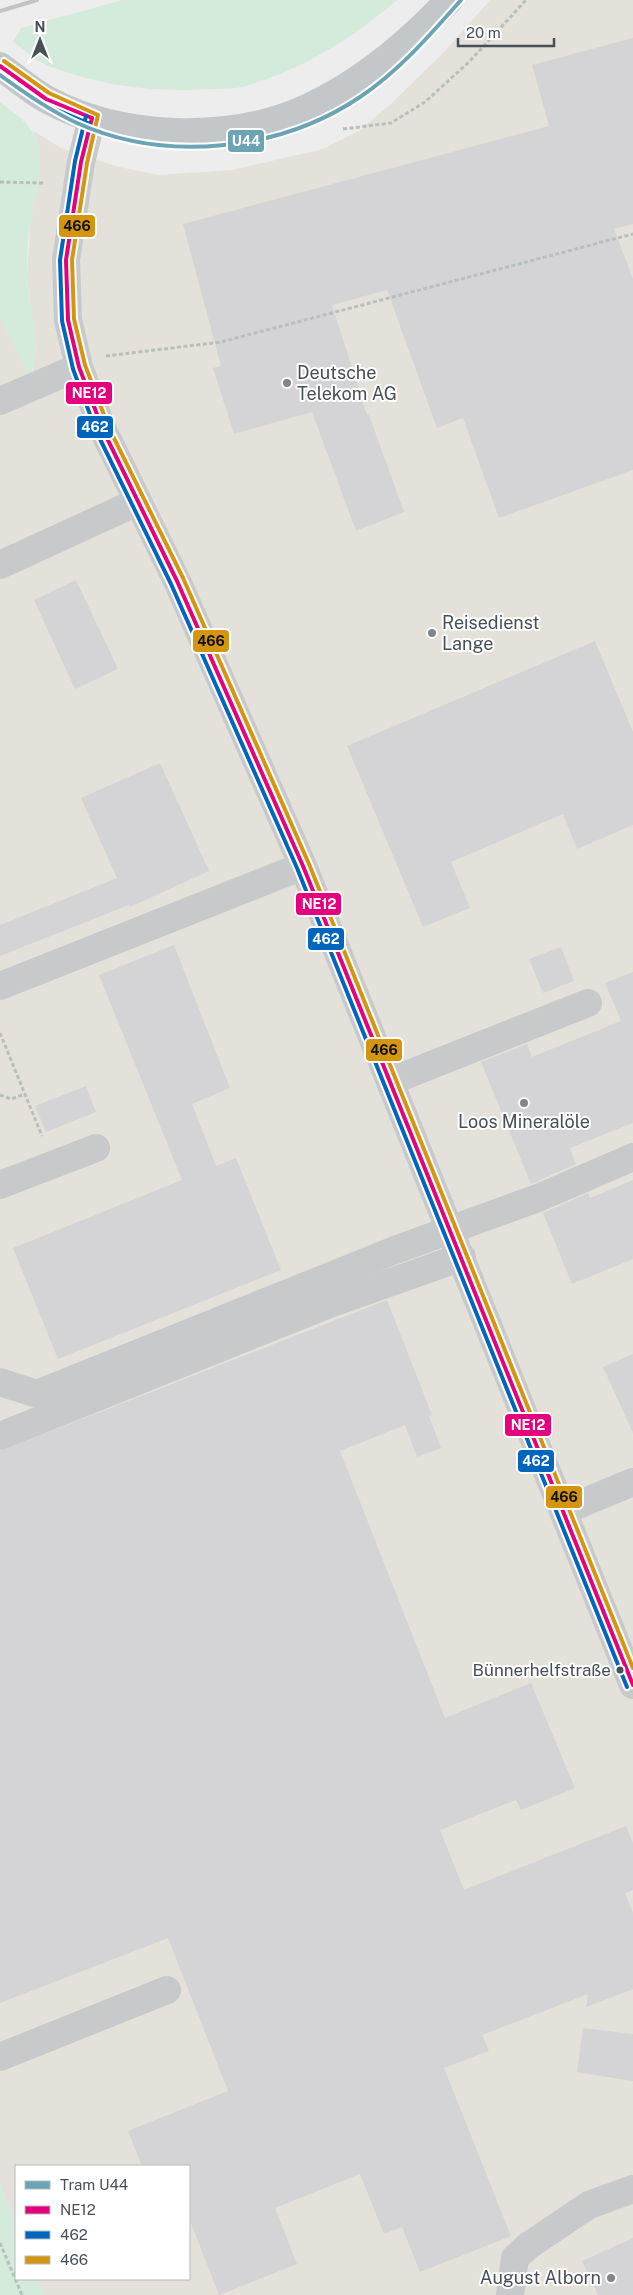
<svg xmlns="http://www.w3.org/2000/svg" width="633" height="2295" font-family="'Public Sans',sans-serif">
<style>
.commercial{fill:#e3e1da}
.green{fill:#d4ebdc}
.building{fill:#d4d4d6}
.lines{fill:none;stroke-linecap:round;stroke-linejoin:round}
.path{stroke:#b7c0bd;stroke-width:3;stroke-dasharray:4 2.5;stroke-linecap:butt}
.minor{stroke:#c8c9cb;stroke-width:28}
.major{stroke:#c4c7c9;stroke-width:28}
.rail{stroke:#c3c3c5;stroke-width:4}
.bus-1-casing{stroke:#fff;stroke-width:8}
.bus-2-casing{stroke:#fff;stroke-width:8}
.bus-3-casing{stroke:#fff;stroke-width:8}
.bus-1{stroke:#e5007d;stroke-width:4}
.bus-2{stroke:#0065bd;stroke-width:4}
.bus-3{stroke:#d49511;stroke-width:4}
.tram-1-casing{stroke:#fff;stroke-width:8}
.tram-1{stroke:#6ba4b4;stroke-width:4}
.poi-dot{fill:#81868c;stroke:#fff;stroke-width:2}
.bus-dot{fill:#474f57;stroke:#fff;stroke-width:2}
.labels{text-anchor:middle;stroke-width:4;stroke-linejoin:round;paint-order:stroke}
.bus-label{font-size:17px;fill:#474f57;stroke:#fff;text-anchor:end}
.poi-label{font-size:18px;fill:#474f57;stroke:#fff;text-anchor:start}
.line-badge{stroke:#fff;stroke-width:2}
.badge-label{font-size:14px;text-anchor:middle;font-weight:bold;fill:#fff}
.pale-badge-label{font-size:14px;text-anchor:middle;font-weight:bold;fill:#111}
</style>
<rect width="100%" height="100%" fill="#eeeded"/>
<polygon class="commercial" points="490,0 633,0 633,2295 44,2295 38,2279 189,2279 189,2166 16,2166 16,2225 0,2184 0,318 29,374 33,369 36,349 27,277 36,137 32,130 61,148 115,166 158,175 232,170 323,149 359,131 393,102 445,51"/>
<g class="green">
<path d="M122,0H397C352,39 303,69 246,86C237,89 226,88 216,89C160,93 104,87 51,67C38,63 25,50 13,42L21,28Z"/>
<path d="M0,102C13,112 34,126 38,144C44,171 34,201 30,227C27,243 27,261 27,277C28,305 45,351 29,375L0,318Z"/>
<polygon points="0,2184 16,2225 16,2279 38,2279 45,2295 0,2295"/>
</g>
<g class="building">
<polygon points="633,38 633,224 614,229 633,279 633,470 499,518 463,418 437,428 387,290 332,305 367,415 369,415 404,512 356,531 312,412 234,434 213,368 221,366 183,224 549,126 532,65"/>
<polygon points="76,580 118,669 75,689 34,600"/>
<polygon points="595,641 633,732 633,825 577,849 563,814 451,862 470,908 423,927 347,746"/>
<polygon points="160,763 209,871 130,907 129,905 0,956 0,925 117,878 81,798"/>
<polygon points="174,945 230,1088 192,1104 216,1166 236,1158 281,1270 58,1359 13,1248 182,1180 99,975"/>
<polygon points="561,947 574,981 543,993 529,959"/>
<polygon points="633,972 633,1123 570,1148 576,1164 531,1184 481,1062 527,1044 532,1057 621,1021 605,983"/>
<polygon points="86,1086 96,1112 46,1132 35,1106"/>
<polygon points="633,1180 633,1259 572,1284 543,1213 588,1193 590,1198"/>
<polygon points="387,1300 432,1415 429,1416 441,1448 417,1457 405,1425 340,1451 445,1718 531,1683 575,1788 521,1810 516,1800 440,1830 464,1890 626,1826 633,1843 633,1890 625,1893 633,1913 633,1989 586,2007 588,1994 482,2035 489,2051 444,2068 511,2236 420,2272 402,2227 384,2234 360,2174 275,2208 297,2264 219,2295 189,2218 189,2166 142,2166 128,2131 228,2091 168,1938 0,2003 0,1451"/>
<polygon points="633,1354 633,1433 603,1367"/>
<polygon points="583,2028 633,2034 633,2081 577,2072"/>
<polygon points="633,2238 633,2295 598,2295 582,2261"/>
</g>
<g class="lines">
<g class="path">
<polyline points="343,129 391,123 425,102 469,62 526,0"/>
<polyline points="0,182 43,183"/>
<polyline points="106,356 221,342 633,234"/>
<polyline points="0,1033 42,1136"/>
<polyline points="0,1095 11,1099 25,1094"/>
<polyline points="0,2243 22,2295"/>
</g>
<g class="minor">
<polyline points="92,118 81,162 66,260 68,320 79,367 103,430 177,581 303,866 633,1685"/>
<polyline points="0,401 79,367"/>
<polyline points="0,565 137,502"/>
<polyline points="0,986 303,866"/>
<polyline points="391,1081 588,1003"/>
<polyline points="0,1185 96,1148"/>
<polyline points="0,1382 37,1394 395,1250 538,1198 633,1157"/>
<polyline points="0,1436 332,1303 462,1257"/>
<polyline points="563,1511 633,1482"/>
<polyline points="0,2057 167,1990"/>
<polyline points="510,2295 515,2258 528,2246 589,2205 633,2189"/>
</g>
<path class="major" d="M0,66C15,77 30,90 46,99C121,140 230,143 307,108C361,83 409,43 449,0"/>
<polyline class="rail" points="0,11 37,0"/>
<g class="bus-1-casing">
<g id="bus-1">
<polyline points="0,66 46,99 92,118"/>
<polyline points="92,118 81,162 66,260 68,320 79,367 103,430 177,581 303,866 633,1685"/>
</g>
</g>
<g class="bus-2-casing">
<g id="bus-2">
<polyline points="0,74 43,104 90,124"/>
<polyline points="86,116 75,161 60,260 62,321 73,369 97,433 171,584 297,868 627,1687"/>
</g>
</g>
<g class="bus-3-casing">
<polyline id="bus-3" points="4,61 49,93 98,115 87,163 72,260 74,319 85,365 109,428 183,578 309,864 633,1668"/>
</g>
<use href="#bus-1" class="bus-1"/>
<use href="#bus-2" class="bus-2"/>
<use href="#bus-3" class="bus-3"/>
<g class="tram-1-casing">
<path id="tram-1" d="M0,75C25,93 49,110 77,123C166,163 280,151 360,97C399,71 430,35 461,0"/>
</g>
<use href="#tram-1" class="tram-1"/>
</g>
<g class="poi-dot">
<circle cx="287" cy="383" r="5"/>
<circle cx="432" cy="633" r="5"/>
<circle cx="524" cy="1103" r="5"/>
<circle cx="611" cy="2278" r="5"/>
</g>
<circle class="bus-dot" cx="620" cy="1670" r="4.5"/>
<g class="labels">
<g class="bus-label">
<text x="611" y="1676">Bünnerhelfstraße</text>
</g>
<g class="poi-label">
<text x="297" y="379">Deutsche<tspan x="297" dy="21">Telekom AG</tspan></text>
<text x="442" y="629">Reisedienst<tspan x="442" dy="21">Lange</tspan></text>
<text x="524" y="1128" text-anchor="middle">Loos Mineralöle</text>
<text x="601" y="2284" text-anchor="end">August Alborn</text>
</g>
</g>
<g class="line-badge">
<rect x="227" y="129" width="38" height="24" rx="5" fill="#6ba4b4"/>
<rect x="58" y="214" width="38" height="24" rx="5" fill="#d49511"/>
<rect x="65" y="381" width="48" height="24" rx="5" fill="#e5007d"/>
<rect x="76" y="415" width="38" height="24" rx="5" fill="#0065bd"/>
<rect x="192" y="629" width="38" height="24" rx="5" fill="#d49511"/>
<rect x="295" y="892" width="47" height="24" rx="5" fill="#e5007d"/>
<rect x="307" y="927" width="38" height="24" rx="5" fill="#0065bd"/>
<rect x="365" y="1038" width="38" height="24" rx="5" fill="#d49511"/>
<rect x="504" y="1413" width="48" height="24" rx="5" fill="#e5007d"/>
<rect x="517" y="1449" width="38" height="24" rx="5" fill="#0065bd"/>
<rect x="545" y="1485" width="38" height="24" rx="5" fill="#d49511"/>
</g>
<g class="badge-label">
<text x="246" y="146">U44</text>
<text x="89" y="398">NE12</text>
<text x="95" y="432">462</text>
<text x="319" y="909">NE12</text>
<text x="326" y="944">462</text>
<text x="528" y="1430">NE12</text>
<text x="536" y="1466">462</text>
</g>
<g class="pale-badge-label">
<text x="77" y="231">466</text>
<text x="211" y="646">466</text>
<text x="384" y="1055">466</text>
<text x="564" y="1502">466</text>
</g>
<rect x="15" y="2165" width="175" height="115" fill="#ffffff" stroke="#b5b9bc"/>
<rect x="25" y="2181" width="25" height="8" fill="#6ba4b4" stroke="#b5b9bc"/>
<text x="60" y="2190" font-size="15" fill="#474f57">Tram U44</text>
<rect x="25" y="2206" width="25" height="8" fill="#e5007d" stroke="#b5b9bc"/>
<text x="60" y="2215" font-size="15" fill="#474f57">NE12</text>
<rect x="25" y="2231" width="25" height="8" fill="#0065bd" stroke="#b5b9bc"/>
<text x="60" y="2240" font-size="15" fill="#474f57">462</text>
<rect x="25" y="2256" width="25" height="8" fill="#d49511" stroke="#b5b9bc"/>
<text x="60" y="2265" font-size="15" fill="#474f57">466</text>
<g transform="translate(40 40)" stroke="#ffffff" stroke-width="4" paint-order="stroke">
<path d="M0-4L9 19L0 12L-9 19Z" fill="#474f57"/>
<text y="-8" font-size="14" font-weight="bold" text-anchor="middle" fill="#474f57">N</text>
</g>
<path d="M458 38v8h96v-8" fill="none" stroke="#474f57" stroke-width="2.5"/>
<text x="466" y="38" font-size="15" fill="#474f57" stroke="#ffffff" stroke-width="4" paint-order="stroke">20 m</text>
</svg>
